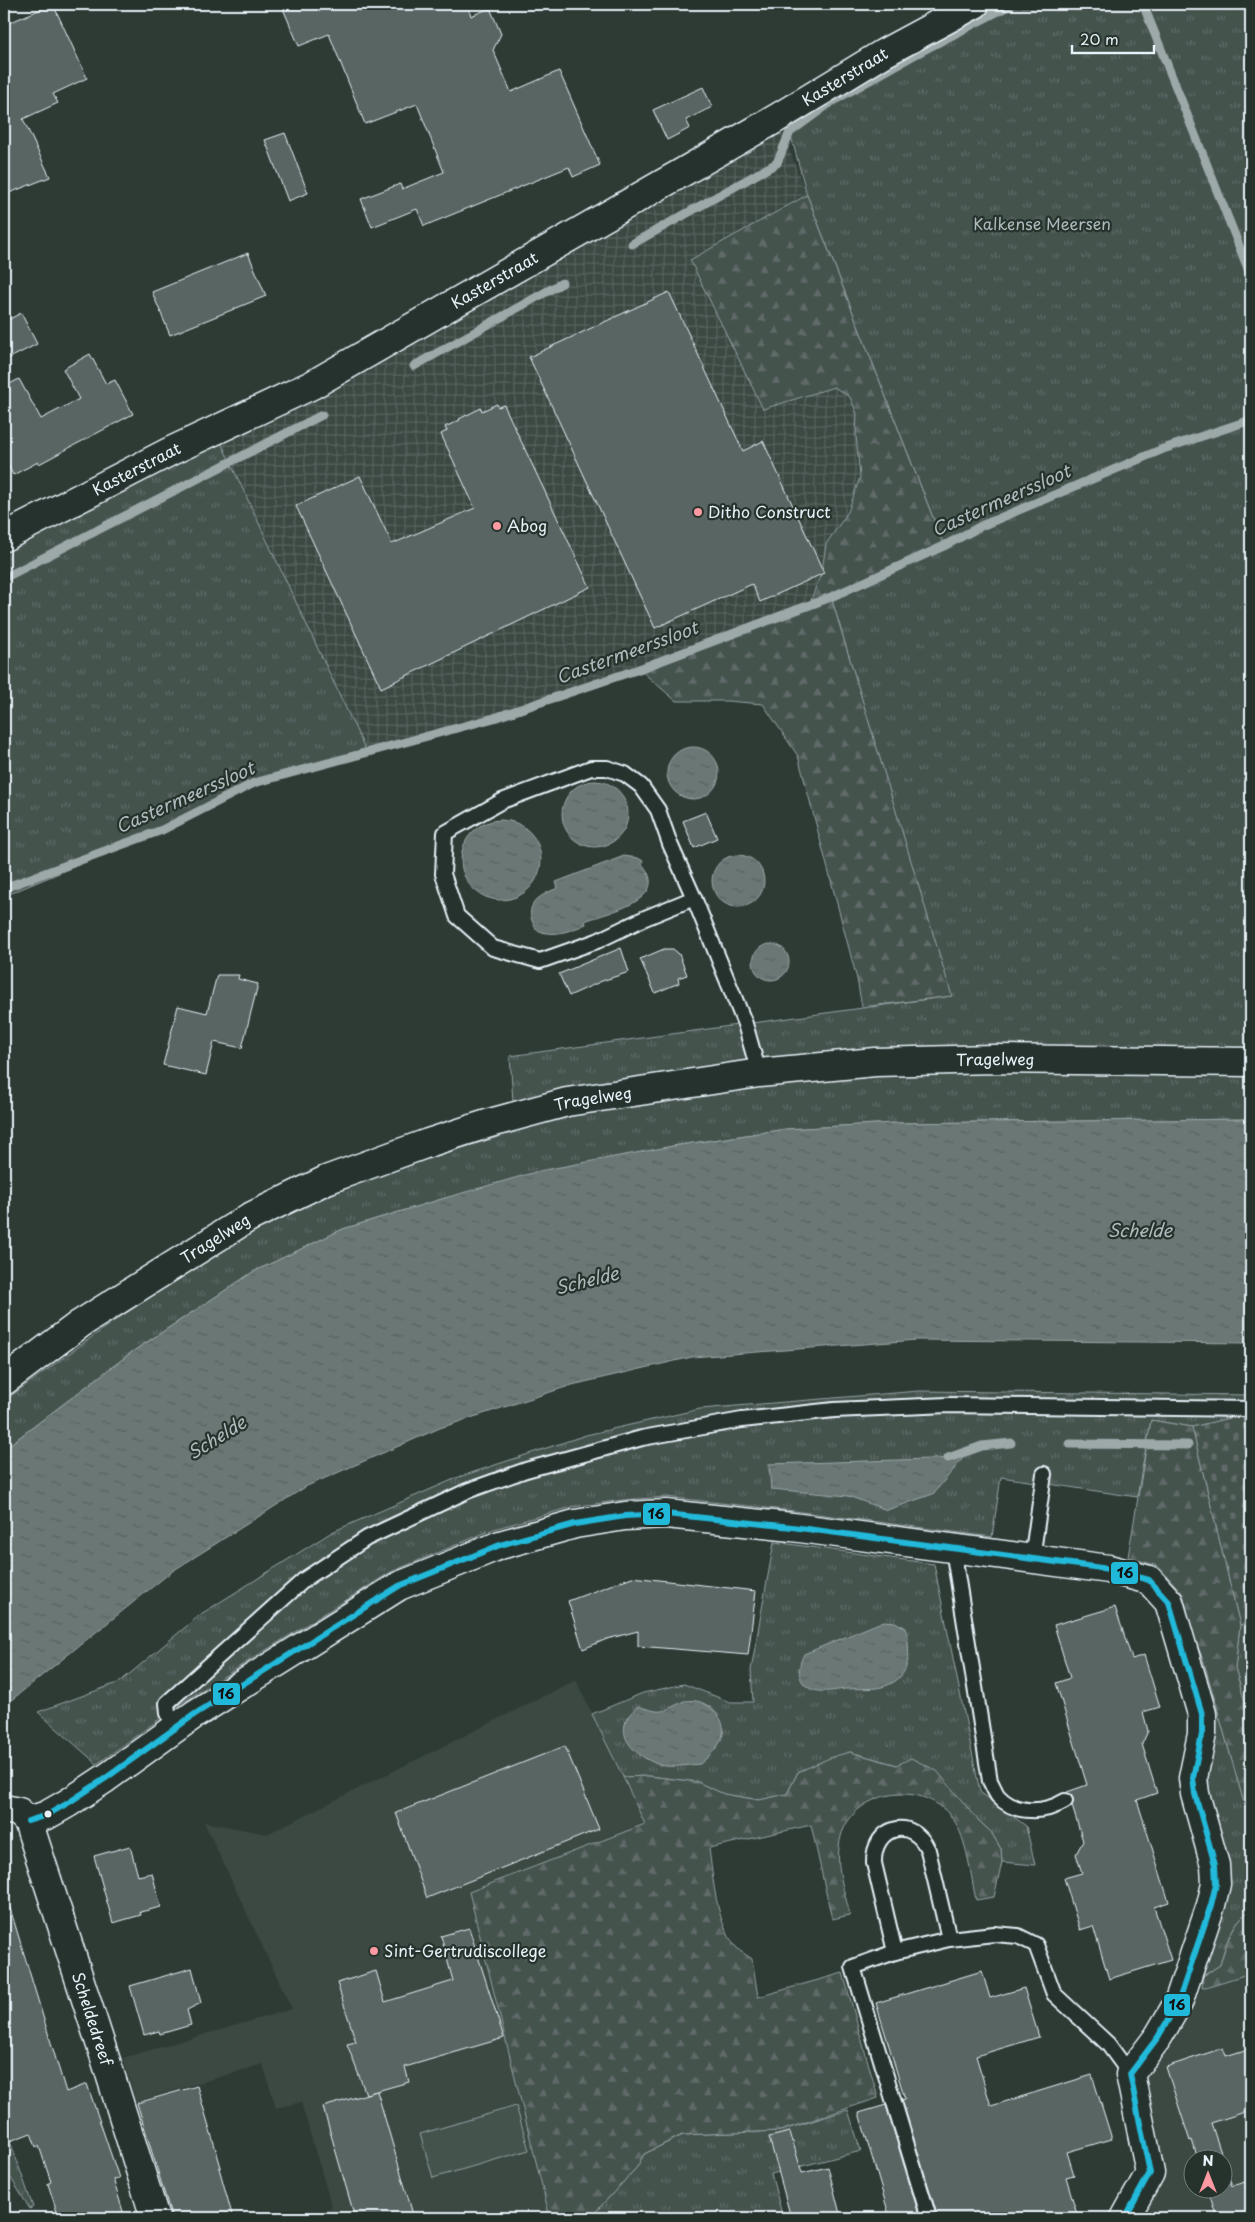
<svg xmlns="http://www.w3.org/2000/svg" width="1255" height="2222" font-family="'Playpen Sans',sans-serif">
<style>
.built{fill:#3b4843;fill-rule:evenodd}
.industrial{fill:url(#industrial-grid)}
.grass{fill:url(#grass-tufts);stroke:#96a2a3}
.forest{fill:url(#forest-firs);stroke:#96a2a3}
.cemetery{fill:url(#cemetery-stones);stroke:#96a2a3}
.pitch{fill:#45524e;stroke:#96a2a3}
.water{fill:url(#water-ripples);stroke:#9da8a9}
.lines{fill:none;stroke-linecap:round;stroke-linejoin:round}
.stream{stroke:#9da8a9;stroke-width:9}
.building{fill:#596563;stroke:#e8f1f8}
.lane-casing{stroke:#e8f1f8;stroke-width:18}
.street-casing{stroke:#e8f1f8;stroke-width:31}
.lane{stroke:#26332d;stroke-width:14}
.street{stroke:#26332d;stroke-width:28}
.bus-1-casing{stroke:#26332d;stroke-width:10}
.bus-1{stroke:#20b9da;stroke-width:6}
.poi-dot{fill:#ff9aa2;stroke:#26332d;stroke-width:2}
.bus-dot{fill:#e8f1f8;stroke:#26332d;stroke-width:2}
.labels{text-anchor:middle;stroke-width:4.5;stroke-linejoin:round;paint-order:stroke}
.street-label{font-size:16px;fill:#e8f1f8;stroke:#26332d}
.park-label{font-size:16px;fill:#afb9bc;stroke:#26332d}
.poi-label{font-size:16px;fill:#e8f1f8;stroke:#26332d;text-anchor:start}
.water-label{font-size:18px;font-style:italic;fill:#b0babd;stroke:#26332d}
.line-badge{stroke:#26332d;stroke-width:2}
.pale-badge-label{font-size:14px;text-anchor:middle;font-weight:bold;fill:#111}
</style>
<defs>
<pattern id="industrial-grid" width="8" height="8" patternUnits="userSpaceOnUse" patternTransform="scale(1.25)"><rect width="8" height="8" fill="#3b4843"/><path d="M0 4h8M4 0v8" fill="none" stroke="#57635f"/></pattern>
<pattern id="grass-tufts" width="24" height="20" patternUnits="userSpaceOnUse" patternTransform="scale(1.25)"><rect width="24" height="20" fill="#45524e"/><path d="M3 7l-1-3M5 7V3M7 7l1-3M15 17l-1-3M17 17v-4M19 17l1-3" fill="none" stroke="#606b68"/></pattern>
<pattern id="forest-firs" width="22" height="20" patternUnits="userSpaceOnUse" patternTransform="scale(1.25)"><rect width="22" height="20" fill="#45524e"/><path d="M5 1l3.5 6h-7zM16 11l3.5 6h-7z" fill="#606b68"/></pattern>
<pattern id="cemetery-stones" width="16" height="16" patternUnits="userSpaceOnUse" patternTransform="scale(1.25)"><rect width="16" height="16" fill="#45524e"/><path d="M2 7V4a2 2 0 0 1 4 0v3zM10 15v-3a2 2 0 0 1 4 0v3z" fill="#606b68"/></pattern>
<pattern id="water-ripples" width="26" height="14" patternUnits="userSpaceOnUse" patternTransform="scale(1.25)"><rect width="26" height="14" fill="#6b7775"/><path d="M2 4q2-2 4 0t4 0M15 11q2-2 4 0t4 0" fill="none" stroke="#586060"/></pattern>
</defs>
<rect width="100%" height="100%" fill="#2e3b35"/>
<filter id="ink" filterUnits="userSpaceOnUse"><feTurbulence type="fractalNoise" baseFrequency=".02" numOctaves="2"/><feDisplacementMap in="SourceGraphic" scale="10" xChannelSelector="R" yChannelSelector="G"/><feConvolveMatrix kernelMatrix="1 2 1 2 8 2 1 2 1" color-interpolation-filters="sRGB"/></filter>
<g filter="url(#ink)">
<g class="built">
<polygon points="576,1680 645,1824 469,1893 550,2218 293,2218 332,2208 301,2102 276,2108 263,2064 136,2102 123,2058 292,2009 204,1822 267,1834"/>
<path d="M1251,1973V2218H1140L1159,2189L1163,2165L1150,2114L1142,2092L1148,2074L1202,1988ZM1192,2160H1222V2190H1192Z"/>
</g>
<polygon class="industrial" points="777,118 807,195 690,260 763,409 834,387 850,397 857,414 856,436 860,477 848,512 826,544 822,571 809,605 639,669 367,753 215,430"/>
<g class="grass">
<path d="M1012,4H1251V1119L895,1123L786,1129L673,1146L445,1198L343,1229L253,1272L132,1352L4,1449V1401L111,1323L235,1241C322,1192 420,1160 515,1132L510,1056L951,996L831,597L944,546L807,195L790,132C860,81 936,42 1012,4Z"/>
<polygon points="215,430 367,753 254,783 162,830 4,896 4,537"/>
<polygon points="919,1391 1251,1395 1251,1453 1242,1416 1192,1427 1151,1420 1137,1497 1001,1477 992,1537 794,1511 666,1497 623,1500 572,1507 494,1529 391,1572 186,1700 97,1764 38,1712 120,1682 201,1614 332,1532 459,1477 586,1435 700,1409"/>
<polygon points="774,1542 934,1564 980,1792 1026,1826 1035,1865 1002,1862 1001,1849 991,1832 978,1820 897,1765 850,1752 798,1772 787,1794 760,1800 723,1794 697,1782 649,1776 623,1777 592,1714 643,1693 684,1684 730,1702 753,1702 751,1670"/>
<path d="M1180,1608L1187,1611L1193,1635L1203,1659L1251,1827V1910C1232,1921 1225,1945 1220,1965L1203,1976L1228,1881L1206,1790Z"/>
<polygon points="1251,1622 1251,1723 1235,1668 1240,1625"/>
<polygon points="848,2110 861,2151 771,2174 783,2218 590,2218 637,2167 644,2154 683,2135 780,2131"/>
<polygon points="4,2124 33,2207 30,2209 4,2167"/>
</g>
<g class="forest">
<polygon points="807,195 944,546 831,597 952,996 862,1007 857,979 798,756 763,704 727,701 676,701 639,669 809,605 822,571 826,544 848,512 860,477 856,436 857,414 850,397 834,387 763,409 690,260"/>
<polygon points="1151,1420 1192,1427 1240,1625 1235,1668 1251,1723 1251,1827 1203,1659 1193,1635 1183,1594 1158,1566 1128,1557"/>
<path d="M850,1752L897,1765L911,1758L937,1771L978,1820L991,1832L1001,1849L1002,1862L994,1897L976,1900C971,1877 967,1838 953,1819C921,1775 844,1792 839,1847C836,1869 845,1893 850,1915L832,1919L811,1825L709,1848C713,1878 716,1923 736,1947C740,1952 747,1955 752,1959L758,1997L843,1973L878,2098L780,2131L682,2135L644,2154L637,2167L590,2218H550L469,1892L645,1824L623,1777L649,1776L697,1782L724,1794L759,1800L787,1794L798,1772L832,1757Z"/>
<path d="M1251,1910V1973L1202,1988L1203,1976L1220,1965C1226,1945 1232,1921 1251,1910Z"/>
</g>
<polygon class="cemetery" points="1242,1415 1251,1453 1251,1622 1240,1625 1192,1427"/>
<polygon class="pitch" points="516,2106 529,2150 433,2178 420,2134"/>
<g class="water">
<circle cx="693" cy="773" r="26"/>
<circle cx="595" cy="814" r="33"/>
<circle cx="501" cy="860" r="40"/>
<circle cx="738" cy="881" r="26"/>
<path d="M624,856L638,858L643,861L642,864C673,900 608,912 585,921L586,924C573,930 551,939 536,929C522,906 537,896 558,888L556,882Z"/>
<circle cx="771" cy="962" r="18"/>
<polygon points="1251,1119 1251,1343 917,1340 692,1357 572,1385 440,1428 307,1486 171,1572 4,1706 4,1449 132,1352 253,1272 343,1229 445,1198 539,1171 673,1146 786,1129 895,1123"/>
<polygon points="963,1458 933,1494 887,1510 848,1496 771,1489 769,1464"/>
<path d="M884,1621L895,1622L906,1628C910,1650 913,1677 885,1686C874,1690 859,1688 847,1689C834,1690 817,1695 806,1686C796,1677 799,1664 804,1654Z"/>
<path d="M684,1701C688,1701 692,1700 696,1701C710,1703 726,1719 723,1734C720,1747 709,1756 700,1764C688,1765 671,1768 660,1765C631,1755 609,1730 638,1706C663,1714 660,1713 684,1701Z"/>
</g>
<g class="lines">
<g class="stream">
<polyline points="1143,4 1251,276"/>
<polyline points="632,244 777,163 790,132 831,102 912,56 1012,4"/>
<polyline points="414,366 562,283"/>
<polyline points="4,578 322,415"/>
<polyline points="4,888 162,830 254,783 494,718 639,669 831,597 944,546 981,526 1163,449 1251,420"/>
<polyline points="1070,1444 1188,1445"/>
<polyline points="948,1458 982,1446 1011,1443"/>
</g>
</g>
<g class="building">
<polygon points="53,4 87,78 53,94 58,103 23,119 50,177 9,193 4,181 4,25"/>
<polygon points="281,4 467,4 471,16 490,8 501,34 493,50 511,92 559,71 600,165 573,177 569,167 424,226 417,209 372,227 361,199 400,184 402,189 444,172 417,104 365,124 329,34 299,46"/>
<polygon points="703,87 712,107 686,120 690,128 667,140 653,110"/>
<polygon points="285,133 308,193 288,201 265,140"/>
<polygon points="248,253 266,296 170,335 152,292"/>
<polygon points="669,292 743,451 763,441 824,573 760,602 752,584 655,628 529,357"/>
<polygon points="21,313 37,344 4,361 4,322"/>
<polygon points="90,354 106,384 115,380 133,414 39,464 38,462 13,475 4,457 4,387 19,379 41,419 79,399 63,369"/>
<polygon points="497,404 498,407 504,405 590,587 381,688 296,506 360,476 392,544 475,508 441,434 447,431 445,427 460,420 459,419 481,408 482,411"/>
<polygon points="706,812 717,838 694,848 683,821"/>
<polygon points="621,948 629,972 602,981 569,996 559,974"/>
<polygon points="664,949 673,949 679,954 687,975 678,978 679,983 655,993 640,959"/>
<polygon points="217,975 239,975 238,979 258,984 242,1048 214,1042 206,1075 163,1065 178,1006 207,1013"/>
<polygon points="632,1577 756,1591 748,1655 638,1646 638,1631 607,1639 583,1649 568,1601"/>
<polygon points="1115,1607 1132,1659 1144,1655 1160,1707 1143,1712 1148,1731 1142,1744 1157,1793 1137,1800 1169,1902 1154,1907 1171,1960 1109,1979 1093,1926 1080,1930 1064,1878 1082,1873 1076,1854 1083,1841 1072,1806 1073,1798 1067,1792 1087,1785 1056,1683 1070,1678 1054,1625"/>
<polygon points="565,1746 599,1829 427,1898 396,1813"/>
<polygon points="130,1846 138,1876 152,1873 161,1907 140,1912 141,1915 113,1923 94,1856"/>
<polygon points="9,1905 66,2092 87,2084 119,2178 113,2179 125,2218 59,2218 48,2184 51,2182 39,2146 36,2147 31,2133 10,2141 4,2119 4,1906"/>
<polygon points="469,1928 504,2038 405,2067 409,2082 366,2094 347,2044 356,2042 337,1983 376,1971 385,2002 453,1981 441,1936"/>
<polygon points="192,1968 201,2003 187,2010 191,2025 160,2034 159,2031 144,2035 130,1986"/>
<polygon points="982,1971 990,1998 1024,1988 1039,2037 976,2056 991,2106 1092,2075 1112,2139 1067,2152 1074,2175 1066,2177 1078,2218 938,2218 902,2100 905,2099 876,2003"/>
<polygon points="1223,2048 1226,2056 1251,2048 1251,2110 1211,2123 1232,2186 1251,2180 1251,2218 1217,2218 1208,2190 1222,2190 1222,2160 1198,2160 1192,2140 1190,2141 1166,2067"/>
<polygon points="197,2086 221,2167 219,2168 233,2218 172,2218 137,2103"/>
<polygon points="377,2091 414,2218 355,2218 323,2107"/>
<polygon points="886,2105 920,2218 890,2218 859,2113"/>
<polygon points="790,2132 802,2173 828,2167 841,2218 791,2218 769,2137"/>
</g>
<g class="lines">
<g class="lane-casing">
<g id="lane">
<polyline points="694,898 645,918 597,941 540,961 493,948 457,916 443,874 445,833 502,801 591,768 607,768 625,774 641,786 658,810 670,844 694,898 745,1024 759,1073"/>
<path d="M953,1549L990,1781C993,1786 995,1792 998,1796C1015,1815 1045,1813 1065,1801"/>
<polyline points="1032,1559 1044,1474"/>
<polyline points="174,1729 168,1713 167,1703 305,1579 367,1538 467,1491 526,1470 642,1438 742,1420 834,1410 948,1405 1251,1409"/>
<path d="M895,1952L874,1863C873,1825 913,1816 928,1850L949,1939"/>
<polyline points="929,2218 853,1967 895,1952 949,1939 994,1934 1018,1936 1036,1945 1054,1994 1108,2044 1130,2074"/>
</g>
</g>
<g class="street-casing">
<g id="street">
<path id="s1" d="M4,537L171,451L312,385L777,118L884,53L975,4"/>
<path id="s2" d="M4,1381L80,1324L248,1218L326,1180L428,1143L490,1123L567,1102L759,1073L875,1062L993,1059L1251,1062"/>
<path id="s3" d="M4,1809L19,1812L28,1821L106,2061L155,2218"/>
<polyline points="28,1821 47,1815 68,1803 106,1778 195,1714 399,1586 500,1545 575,1524 625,1516 666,1514 792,1527 1109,1569 1149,1580 1169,1602 1202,1714 1202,1734 1193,1778 1195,1794 1215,1865 1216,1884 1211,1905 1178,2003 1158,2037 1130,2074 1150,2173 1125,2218"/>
</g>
</g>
<use href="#lane" class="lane"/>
<use href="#street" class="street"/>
<g class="bus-1-casing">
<polyline id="bus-1" points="28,1821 47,1815 68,1803 106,1778 195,1714 399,1586 500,1545 575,1524 625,1516 666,1514 792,1527 1109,1569 1149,1580 1169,1602 1202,1714 1202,1734 1193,1778 1195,1794 1215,1865 1216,1884 1211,1905 1178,2003 1158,2037 1130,2074 1150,2173 1125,2218"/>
</g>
<use href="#bus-1" class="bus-1"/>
</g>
</g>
<g class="poi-dot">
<circle cx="698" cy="512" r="5"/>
<circle cx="497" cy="526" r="5"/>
<circle cx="374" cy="1951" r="5"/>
</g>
<circle class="bus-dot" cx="48" cy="1814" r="4.5"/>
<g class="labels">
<g class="street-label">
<text dy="6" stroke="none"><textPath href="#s1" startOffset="959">Kasterstraat</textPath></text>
<text dy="6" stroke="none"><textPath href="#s1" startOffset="554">Kasterstraat</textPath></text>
<text dy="6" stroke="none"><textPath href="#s1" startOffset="149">Kasterstraat</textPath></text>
<text dy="6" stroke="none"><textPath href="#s2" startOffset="1065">Tragelweg</textPath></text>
<text dy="6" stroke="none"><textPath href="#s2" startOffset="660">Tragelweg</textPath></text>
<text dy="6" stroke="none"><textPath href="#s2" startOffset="255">Tragelweg</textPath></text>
<text dy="6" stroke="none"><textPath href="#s3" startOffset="236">Scheldedreef</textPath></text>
</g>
<g class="park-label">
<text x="1042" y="230">Kalkense Meersen</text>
</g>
<g class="poi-label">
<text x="708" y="518">Ditho Construct</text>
<text x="507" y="532">Abog</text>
<text x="384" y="1957">Sint-Gertrudiscollege</text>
</g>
<g class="water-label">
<text transform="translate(1001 501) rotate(-24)" y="6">Castermeerssloot</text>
<text transform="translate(627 653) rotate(-20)" y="6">Castermeerssloot</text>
<text transform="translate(185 798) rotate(-24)" y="6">Castermeerssloot</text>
<text x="1140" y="1237">Schelde</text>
<text transform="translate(587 1281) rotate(-14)" y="6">Schelde</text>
<text transform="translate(217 1438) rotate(-32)" y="6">Schelde</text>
</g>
</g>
<g class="line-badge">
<rect x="642" y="1502" width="29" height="24" rx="5" fill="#20b9da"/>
<rect x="1110" y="1561" width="29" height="24" rx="5" fill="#20b9da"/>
<rect x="212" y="1682" width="29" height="24" rx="5" fill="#20b9da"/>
<rect x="1163" y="1993" width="28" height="24" rx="5" fill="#20b9da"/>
</g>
<g class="pale-badge-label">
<text x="656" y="1519">16</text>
<text x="1125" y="1578">16</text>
<text x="226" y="1699">16</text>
<text x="1177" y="2010">16</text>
</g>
<rect width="1255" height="2222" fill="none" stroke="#26332d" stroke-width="20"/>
<rect x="10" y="10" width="1235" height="2202" fill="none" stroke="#e8f1f8" stroke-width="2" filter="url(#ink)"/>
<g transform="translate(1208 2174)"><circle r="24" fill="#26332d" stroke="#747f7e"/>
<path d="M0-4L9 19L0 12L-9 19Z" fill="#ff9aa2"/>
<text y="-8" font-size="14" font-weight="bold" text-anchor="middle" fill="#e8f1f8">N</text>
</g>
<path d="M1072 45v8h82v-8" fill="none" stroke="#e8f1f8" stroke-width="2.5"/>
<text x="1080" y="45" font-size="15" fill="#e8f1f8" stroke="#26332d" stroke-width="4" paint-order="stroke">20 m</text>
</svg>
